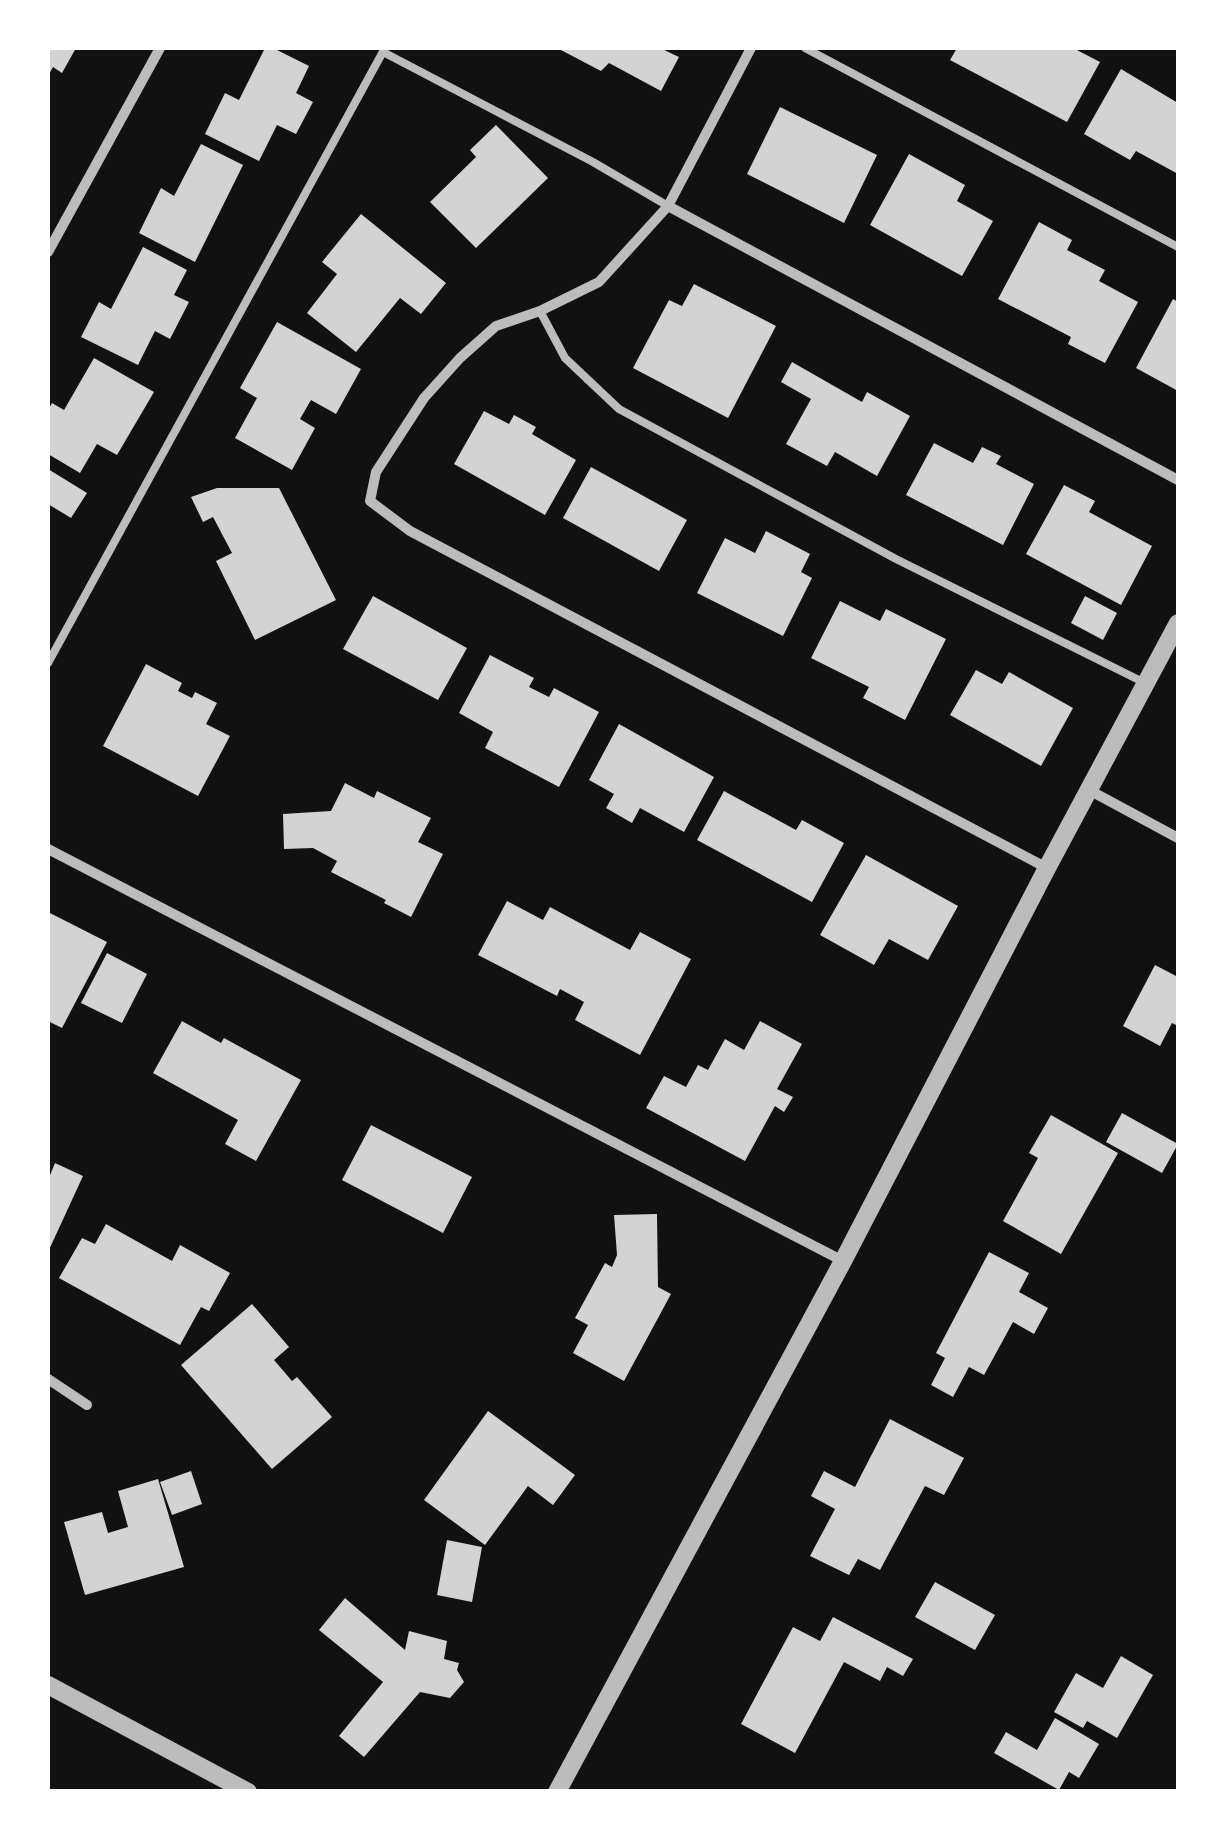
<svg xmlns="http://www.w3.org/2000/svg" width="1226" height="1839" font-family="Inter,sans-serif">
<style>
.building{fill:#d3d3d3}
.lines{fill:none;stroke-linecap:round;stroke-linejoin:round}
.service{stroke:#bcbcbc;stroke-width:8}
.minor{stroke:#bcbcbc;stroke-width:10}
.tertiary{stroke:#bcbcbc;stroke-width:18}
</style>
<rect width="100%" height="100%" fill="#111"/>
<g class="building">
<polygon points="48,48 76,48 62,73 53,67 48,76"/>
<polygon points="265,48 273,48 309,66 296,93 313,102 296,134 277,125 259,161 205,134 225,93 239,100"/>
<polygon points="557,48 660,48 679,57 661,91 609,63 601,71"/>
<polygon points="957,48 1073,48 1100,62 1067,122 950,60"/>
<polygon points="1121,69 1178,103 1178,174 1136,151 1130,160 1084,134"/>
<polygon points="780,107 877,155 844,223 747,174"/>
<polygon points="496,125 548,178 476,248 430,202 476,157 470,150"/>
<polygon points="201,144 243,165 195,262 139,233 161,188 174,196"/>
<polygon points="909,154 965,185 957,201 993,221 962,276 870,225"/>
<polygon points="361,214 446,283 421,314 400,298 356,352 307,313 337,274 322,262"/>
<polygon points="1039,222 1072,240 1067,250 1105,270 1099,281 1138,302 1105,363 1068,344 1071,337 998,299"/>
<polygon points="143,247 187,270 174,295 189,302 170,339 155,331 138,365 81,337 99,302 111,309"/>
<polygon points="694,284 776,326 728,418 633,368 669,300 682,306"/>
<polygon points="1173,299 1178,302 1178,391 1136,368"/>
<polygon points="277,322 361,369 336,414 311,400 300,419 315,428 292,470 235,438 257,398 240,388"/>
<polygon points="94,358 154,392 117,455 97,444 80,473 48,454 48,410 52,403 64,410"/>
<polygon points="792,362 862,402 867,392 910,416 877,476 835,452 827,466 786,444 811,399 781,382"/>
<polygon points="484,411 509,424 514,415 536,427 532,434 576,460 545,515 454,464"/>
<polygon points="934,443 973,463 982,447 1001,456 996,464 1034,484 1003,545 906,495"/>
<polygon points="591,467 687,520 659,571 563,518"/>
<polygon points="48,469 87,493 71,518 48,504"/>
<polygon points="1064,485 1095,501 1089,512 1152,546 1121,605 1026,554"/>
<polygon points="217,488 279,488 336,600 255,640 216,561 232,553 213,517 203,522 191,497"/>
<polygon points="766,531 810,554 801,572 812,578 783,636 697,593 725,538 755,553"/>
<polygon points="373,596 467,648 438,700 343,649"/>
<polygon points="1085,596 1117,613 1103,640 1071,623"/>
<polygon points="840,601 880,621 886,609 946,639 905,720 863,698 869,687 811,658"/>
<polygon points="490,655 534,678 529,687 549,697 554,688 599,712 559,787 485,748 493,732 459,713"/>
<polygon points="146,664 182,683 178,691 192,698 195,692 217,703 206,724 230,736 198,796 103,746"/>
<polygon points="976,670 1002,684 1009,672 1073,708 1041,766 950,715"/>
<polygon points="619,724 714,777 684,832 640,808 632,823 606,808 614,794 589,780"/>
<polygon points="345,783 374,798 377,791 431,818 418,842 443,854 411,917 384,903 386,900 331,872 337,861 313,848 284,849 283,814 331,811"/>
<polygon points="724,791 796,830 802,820 844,843 812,902 697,840"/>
<polygon points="866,855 958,906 928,960 889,939 874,965 820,935"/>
<polygon points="507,901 543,920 550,907 630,950 640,932 691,959 640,1055 575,1020 584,1002 560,989 557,996 478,955"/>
<polygon points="48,912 107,942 62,1028 48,1021"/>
<polygon points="107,953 147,974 122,1023 81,1003"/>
<polygon points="1155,965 1178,977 1178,1026 1172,1023 1160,1046 1123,1026"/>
<polygon points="182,1021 221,1043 224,1038 301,1080 256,1161 225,1144 238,1120 153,1073"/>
<polygon points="760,1021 802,1044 777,1089 793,1097 784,1112 775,1106 745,1161 646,1108 664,1076 686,1087 698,1065 708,1070 725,1039 744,1050"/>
<polygon points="1122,1113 1178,1144 1162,1173 1106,1142"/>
<polygon points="1051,1115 1118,1153 1061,1254 1003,1221 1038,1158 1029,1153"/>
<polygon points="371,1125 472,1177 443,1233 342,1180"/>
<polygon points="55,1163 83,1176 48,1252 48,1180"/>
<polygon points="657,1214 658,1287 671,1294 624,1381 573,1353 588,1325 575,1318 605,1263 612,1267 617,1255 614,1215"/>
<polygon points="106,1224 172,1261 180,1245 230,1273 209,1311 201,1307 180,1345 59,1278 82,1238 95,1244"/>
<polygon points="989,1252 1029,1273 1019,1292 1048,1308 1034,1334 1013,1322 984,1375 969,1367 953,1397 931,1385 945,1358 936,1353"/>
<polygon points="252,1304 289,1347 274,1360 292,1381 297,1377 332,1417 272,1469 181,1365"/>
<polygon points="488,1411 575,1475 553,1505 528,1486 485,1545 424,1500"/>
<polygon points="890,1419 964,1458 944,1495 925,1486 880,1570 858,1559 849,1575 810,1556 835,1509 811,1496 824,1471 855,1487"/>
<polygon points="191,1471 202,1504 172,1515 160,1482"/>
<polygon points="158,1479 184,1567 85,1595 64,1522 102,1512 108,1533 128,1527 118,1491"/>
<polygon points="447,1540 482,1547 472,1602 437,1595"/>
<polygon points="935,1582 995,1615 975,1650 915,1617"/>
<polygon points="345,1598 405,1650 409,1631 447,1641 444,1659 459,1663 457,1670 464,1682 450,1698 420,1692 364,1757 339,1736 383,1682 319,1630"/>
<polygon points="833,1617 913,1659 903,1676 887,1667 880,1681 844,1662 795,1753 741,1724 793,1627 820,1641"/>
<polygon points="1121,1656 1153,1675 1117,1738 1087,1721 1083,1728 1054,1712 1076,1673 1103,1688"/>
<polygon points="1055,1718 1099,1744 1079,1778 1069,1772 1059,1790 994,1753 1006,1732 1037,1750"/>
</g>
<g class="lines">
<g class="service">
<polyline points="805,48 1178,247"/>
<polyline points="383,52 593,162 668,206"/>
<polyline points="540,311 565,358 619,409 896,559 1145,683"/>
<polyline points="48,663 385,48"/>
</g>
<g class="minor">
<polyline points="751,48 668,206 599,282 540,311 496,326 460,358 424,398 376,472 370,501 410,531 1047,868"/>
<polyline points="668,206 1178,480"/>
<polyline points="48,252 160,48"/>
<polyline points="1089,790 1178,838"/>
<polyline points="48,849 843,1261"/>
<polyline points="48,1379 87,1405"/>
</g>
<g class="tertiary">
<polyline points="48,1685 248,1792"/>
<polyline points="557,1792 843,1261 1047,868 1178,623"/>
</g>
</g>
<rect width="1226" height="1839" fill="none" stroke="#ffffff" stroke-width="100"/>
</svg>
